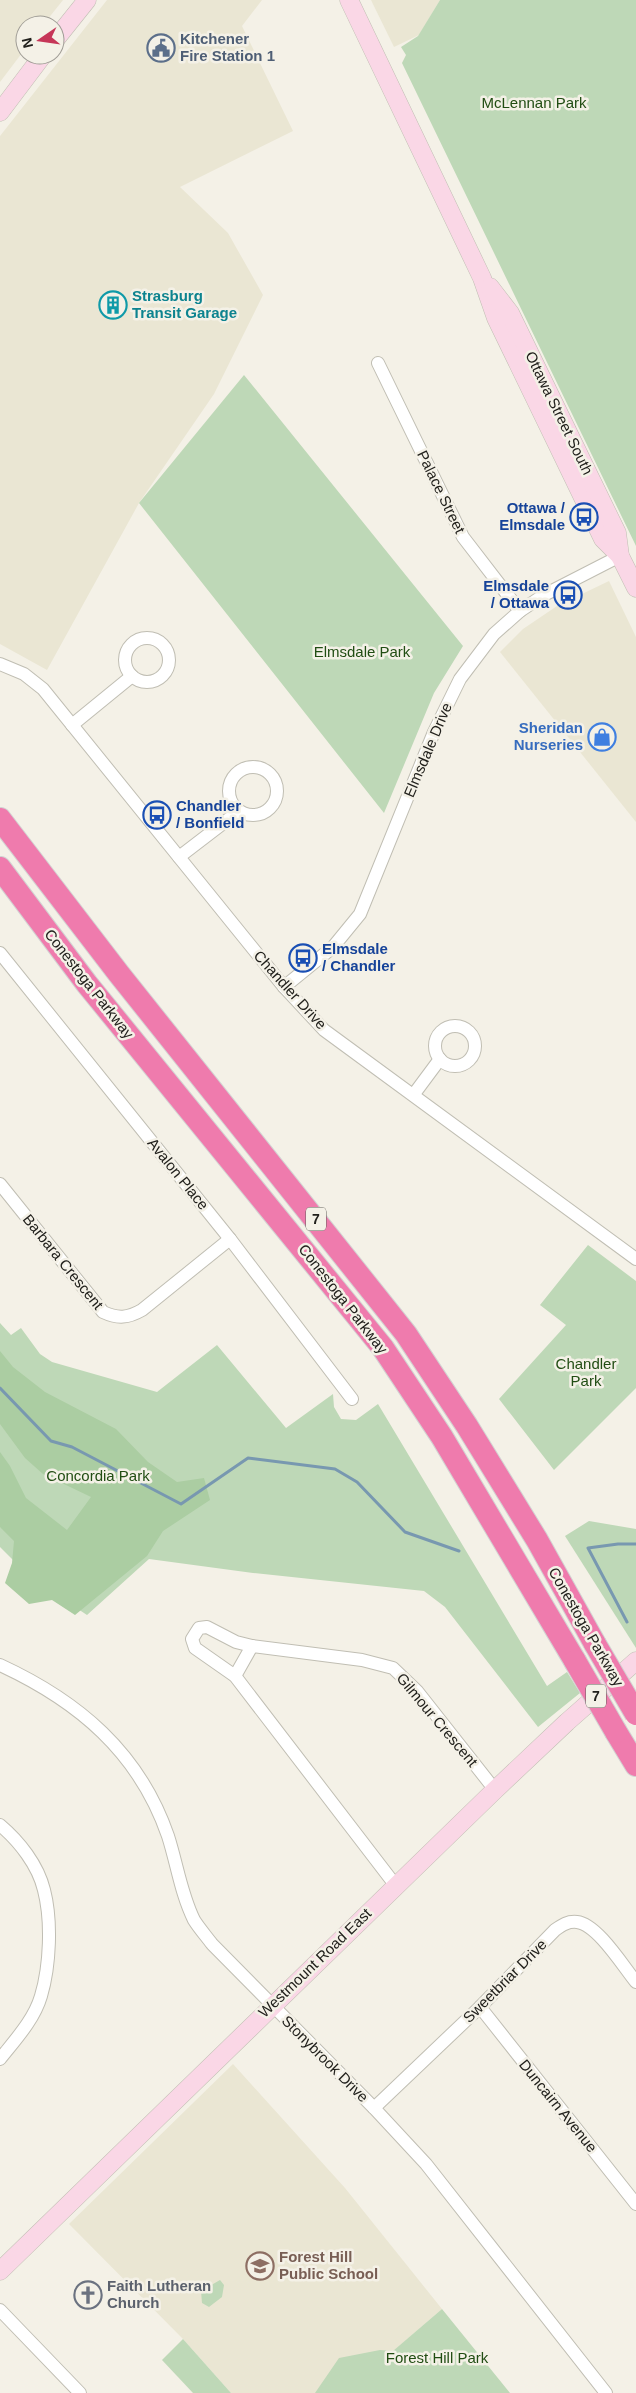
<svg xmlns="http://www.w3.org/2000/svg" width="636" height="2393" font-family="Arial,sans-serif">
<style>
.built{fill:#eae6d3}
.green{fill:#bed8b7}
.forest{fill:#abcda2}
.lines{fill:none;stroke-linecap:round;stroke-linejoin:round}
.stream{stroke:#7898b0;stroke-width:3}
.street-casing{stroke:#c0beb3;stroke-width:14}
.secondary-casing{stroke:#c0beb3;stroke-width:19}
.highway-casing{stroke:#d3d2d2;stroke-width:24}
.street{stroke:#fff;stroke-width:12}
.secondary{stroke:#fad7e6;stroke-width:18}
.highway{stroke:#ef7bad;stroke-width:22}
.highway-bridge-casing{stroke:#d3d2d2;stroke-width:24;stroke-linecap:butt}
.highway-bridge{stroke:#ef7bad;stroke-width:22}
.labels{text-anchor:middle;stroke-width:5;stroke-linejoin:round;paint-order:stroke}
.shield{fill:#f4f1e7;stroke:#605f59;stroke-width:1}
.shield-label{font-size:14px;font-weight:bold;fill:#21201c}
.service-label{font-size:15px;font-weight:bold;fill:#4e5e75;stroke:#f4f1e7;text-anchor:start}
.park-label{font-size:15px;fill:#214d13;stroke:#f4f1e7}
.culture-label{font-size:15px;font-weight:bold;fill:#0d838f;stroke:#f4f1e7;text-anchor:start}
.street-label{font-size:15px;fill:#21201c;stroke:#f4f1e7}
.transit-label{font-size:15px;font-weight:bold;fill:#164399;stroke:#f4f1e7;text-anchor:end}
.shop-label{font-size:15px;font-weight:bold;fill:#366cbe;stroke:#f4f1e7;text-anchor:end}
.education-label{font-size:15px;font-weight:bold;fill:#785e54;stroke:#f4f1e7;text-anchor:start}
.worship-label{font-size:15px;font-weight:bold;fill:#5b616d;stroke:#f4f1e7;text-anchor:start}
</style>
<rect width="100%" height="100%" fill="#f4f1e7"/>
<g class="built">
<polygon points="0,0 63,0 43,25 25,25 25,49 0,82"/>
<polygon points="107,0 262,0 242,26 293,131 180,187 228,233 263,295 214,394 139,503 47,670 0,644 0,136"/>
<polygon points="371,0 440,0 419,35 394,47"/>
<polygon points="609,581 636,637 636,822 500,652 523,629 557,606"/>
<polygon points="233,2064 345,2188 442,2309 345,2393 231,2393 183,2339 69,2224"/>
</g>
<g class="green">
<polygon points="440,0 636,0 636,546 402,63 406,55 401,47 418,36"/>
<polygon points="244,375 463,646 434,693 384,813 139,503"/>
<polygon points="588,1245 636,1281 636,1388 554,1470 499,1399 566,1325 540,1305"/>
<polygon points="0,1323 11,1335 21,1328 40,1354 52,1362 157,1392 217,1345 286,1428 333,1394 334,1407 341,1419 356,1420 378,1404 547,1686 567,1672 580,1693 538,1727 445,1607 424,1591 253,1573 149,1559 87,1615 31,1578 0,1547"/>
<polygon points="589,1521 636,1529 636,1648 565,1536"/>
<polygon points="220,2280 224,2285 222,2297 209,2307 202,2303 201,2291"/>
<polygon points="442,2309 510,2393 315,2393 339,2358 380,2350 393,2351"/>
<polygon points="183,2339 231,2393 193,2393 162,2360"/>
</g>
<polygon class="forest" points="0,1351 13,1367 45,1392 116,1429 148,1462 177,1482 204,1478 210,1500 163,1531 147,1556 75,1615 52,1600 29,1604 5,1583 12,1563 14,1541 0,1527 0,1452 10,1466 26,1498 67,1530 91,1497 43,1474 25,1458 0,1424"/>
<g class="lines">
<g class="stream">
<polyline points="0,1388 51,1441 72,1447 181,1504 248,1458 335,1469 357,1482 405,1532 459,1551"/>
<polyline points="627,1622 588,1548 618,1544 636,1544"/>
</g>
<g class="street-casing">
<g id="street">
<polyline points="378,363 463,537 520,611"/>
<circle cx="147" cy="660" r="22"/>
<polyline points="0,664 24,674 43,689 284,987 324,1030 636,1259"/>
<polyline points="72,725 132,676"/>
<circle cx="253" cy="791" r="24"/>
<polyline points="179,857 239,811"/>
<polyline points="0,953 230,1239 352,1399"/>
<polyline points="284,987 333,947 360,914 434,732 460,679 494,634 520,611 544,595 620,556"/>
<circle cx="455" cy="1046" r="20"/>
<polyline points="414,1094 440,1059"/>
<path d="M0,1184L103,1312C118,1319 128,1318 142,1310L230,1239"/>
<path d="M0,1665C78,1701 139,1752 168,1836C177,1864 181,1894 194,1920C199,1928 206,1936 212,1944L374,2108L426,2164L606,2393"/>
<polyline points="235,1676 252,1646"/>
<path d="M0,1825C19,1841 38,1865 44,1890C52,1921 50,1966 41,1996C34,2020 15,2040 0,2059"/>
<polyline points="396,1886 235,1676 195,1648 192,1639 199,1628 207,1627 236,1642 252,1646 362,1660 393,1668 417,1691 495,1790"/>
<polyline points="480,2007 636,2204"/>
<path d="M374,2108L480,2007L555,1930C562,1925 568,1921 577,1922C597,1924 623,1966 636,1982"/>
<polyline points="0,2310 80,2393"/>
</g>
</g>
<g class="secondary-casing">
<g id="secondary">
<polyline points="349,0 482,278 496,318 603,539 620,556"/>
<polyline points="55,40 87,0"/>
<polyline points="0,112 43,55"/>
<polyline points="490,287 510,313 617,533 620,556 636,588"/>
<polyline points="0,2271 495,1790 567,1722 636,1661"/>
</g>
</g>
<g class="highway-casing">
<g id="highway">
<polyline points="0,819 119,974 406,1334 467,1426 537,1540 595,1644"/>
<polyline points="0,868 87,984 383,1348 442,1437 575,1661"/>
<polyline points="616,1732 636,1765"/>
</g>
</g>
<use href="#street" class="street"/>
<use href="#secondary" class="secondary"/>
<use href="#highway" class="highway"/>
<g class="highway-bridge-casing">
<g id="highway-bridge">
<polyline points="595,1644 636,1714"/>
<polyline points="575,1661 616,1732"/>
</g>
</g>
<use href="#highway-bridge" class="highway-bridge"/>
</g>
<defs>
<g id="civic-ring" transform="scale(1.4375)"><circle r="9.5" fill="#f4f1e7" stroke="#5c6f8a" stroke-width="1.5"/><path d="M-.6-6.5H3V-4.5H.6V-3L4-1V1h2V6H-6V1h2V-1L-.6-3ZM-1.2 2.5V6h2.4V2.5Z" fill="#5c6f8a"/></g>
<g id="building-ring" transform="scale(1.4375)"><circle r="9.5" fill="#f4f1e7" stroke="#0f9aa8" stroke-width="1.5"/><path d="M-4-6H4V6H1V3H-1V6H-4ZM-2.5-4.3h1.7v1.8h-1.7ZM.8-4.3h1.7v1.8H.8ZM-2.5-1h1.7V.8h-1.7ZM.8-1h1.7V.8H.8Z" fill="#0f9aa8"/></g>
<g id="bus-ring" transform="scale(1.4375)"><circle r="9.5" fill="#f4f1e7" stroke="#1a4fb4" stroke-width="1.5"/><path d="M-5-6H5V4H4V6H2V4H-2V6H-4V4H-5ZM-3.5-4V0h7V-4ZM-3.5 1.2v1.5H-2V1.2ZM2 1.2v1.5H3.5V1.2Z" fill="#1a4fb4"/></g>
<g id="shop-ring" transform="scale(1.4375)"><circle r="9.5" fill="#f4f1e7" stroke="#3f7fe0" stroke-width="1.5"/><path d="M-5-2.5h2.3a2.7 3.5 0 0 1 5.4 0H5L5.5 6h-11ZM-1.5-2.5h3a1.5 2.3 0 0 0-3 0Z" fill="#3f7fe0"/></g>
<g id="school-ring" transform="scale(1.4375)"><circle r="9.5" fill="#f4f1e7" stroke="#8d6e63" stroke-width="1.5"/><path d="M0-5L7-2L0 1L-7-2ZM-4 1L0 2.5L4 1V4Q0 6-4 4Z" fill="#8d6e63"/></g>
<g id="church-ring" transform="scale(1.4375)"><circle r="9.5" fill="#f4f1e7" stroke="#6b7280" stroke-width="1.5"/><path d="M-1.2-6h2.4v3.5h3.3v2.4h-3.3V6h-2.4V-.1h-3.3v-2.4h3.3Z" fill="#6b7280"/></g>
</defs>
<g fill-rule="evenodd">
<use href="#civic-ring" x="161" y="48"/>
<use href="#building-ring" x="113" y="305"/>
<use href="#bus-ring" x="584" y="517"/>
<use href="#bus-ring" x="568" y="595"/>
<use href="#shop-ring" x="602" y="737"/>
<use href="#bus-ring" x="157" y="815"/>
<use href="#bus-ring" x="303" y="958"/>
<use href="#school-ring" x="260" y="2266"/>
<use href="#church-ring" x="88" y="2295"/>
</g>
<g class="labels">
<g class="shield">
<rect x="306" y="1207.5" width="20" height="23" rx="4"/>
<rect x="586" y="1684.5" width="20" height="23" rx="4"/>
</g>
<g class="shield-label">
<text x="316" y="1224">7</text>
<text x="596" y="1701">7</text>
</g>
<g class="service-label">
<text x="180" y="44">Kitchener<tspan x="180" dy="17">Fire Station 1</tspan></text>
</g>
<g class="park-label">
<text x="534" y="108">McLennan Park</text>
<text x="362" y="657">Elmsdale Park</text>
<text x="586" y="1369">Chandler<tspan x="586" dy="17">Park</tspan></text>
<text x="98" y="1481">Concordia Park</text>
<text x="437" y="2363">Forest Hill Park</text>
</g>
<g class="culture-label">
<text x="132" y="301">Strasburg<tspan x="132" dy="17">Transit Garage</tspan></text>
</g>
<g class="street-label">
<text transform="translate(559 413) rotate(64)" y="5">Ottawa Street South</text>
<text transform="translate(441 492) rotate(64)" y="5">Palace Street</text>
<text transform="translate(428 750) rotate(-67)" y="5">Elmsdale Drive</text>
<text transform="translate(89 984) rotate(52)" y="5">Conestoga Parkway</text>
<text transform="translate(290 990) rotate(48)" y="5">Chandler Drive</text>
<text transform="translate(178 1174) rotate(51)" y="5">Avalon Place</text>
<text transform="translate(63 1262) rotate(51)" y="5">Barbara Crescent</text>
<text transform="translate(343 1299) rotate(52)" y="5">Conestoga Parkway</text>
<text transform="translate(586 1627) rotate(60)" y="5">Conestoga Parkway</text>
<text transform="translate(437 1720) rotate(50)" y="5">Gilmour Crescent</text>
<text transform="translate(315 1963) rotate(-44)" y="5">Westmount Road East</text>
<text transform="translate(505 1981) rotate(-45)" y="5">Sweetbriar Drive</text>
<text transform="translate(325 2059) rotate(45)" y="5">Stonybrook Drive</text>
<text transform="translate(558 2106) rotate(51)" y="5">Duncairn Avenue</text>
</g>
<g class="transit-label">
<text x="565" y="513">Ottawa /<tspan x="565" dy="17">Elmsdale</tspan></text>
<text x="549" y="591">Elmsdale<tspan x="549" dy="17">/ Ottawa</tspan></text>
<text x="176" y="811" text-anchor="start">Chandler<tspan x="176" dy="17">/ Bonfield</tspan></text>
<text x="322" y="954" text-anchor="start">Elmsdale<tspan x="322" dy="17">/ Chandler</tspan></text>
</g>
<g class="shop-label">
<text x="583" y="733">Sheridan<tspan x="583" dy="17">Nurseries</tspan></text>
</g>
<g class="education-label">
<text x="279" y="2262">Forest Hill<tspan x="279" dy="17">Public School</tspan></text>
</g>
<g class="worship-label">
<text x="107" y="2291">Faith Lutheran<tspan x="107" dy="17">Church</tspan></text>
</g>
</g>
<g transform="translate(40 40) rotate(257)"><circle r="24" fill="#f4f1e7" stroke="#a09d96"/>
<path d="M0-4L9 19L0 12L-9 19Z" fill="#c63658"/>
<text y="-8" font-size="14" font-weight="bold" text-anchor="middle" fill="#21201c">N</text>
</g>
</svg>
